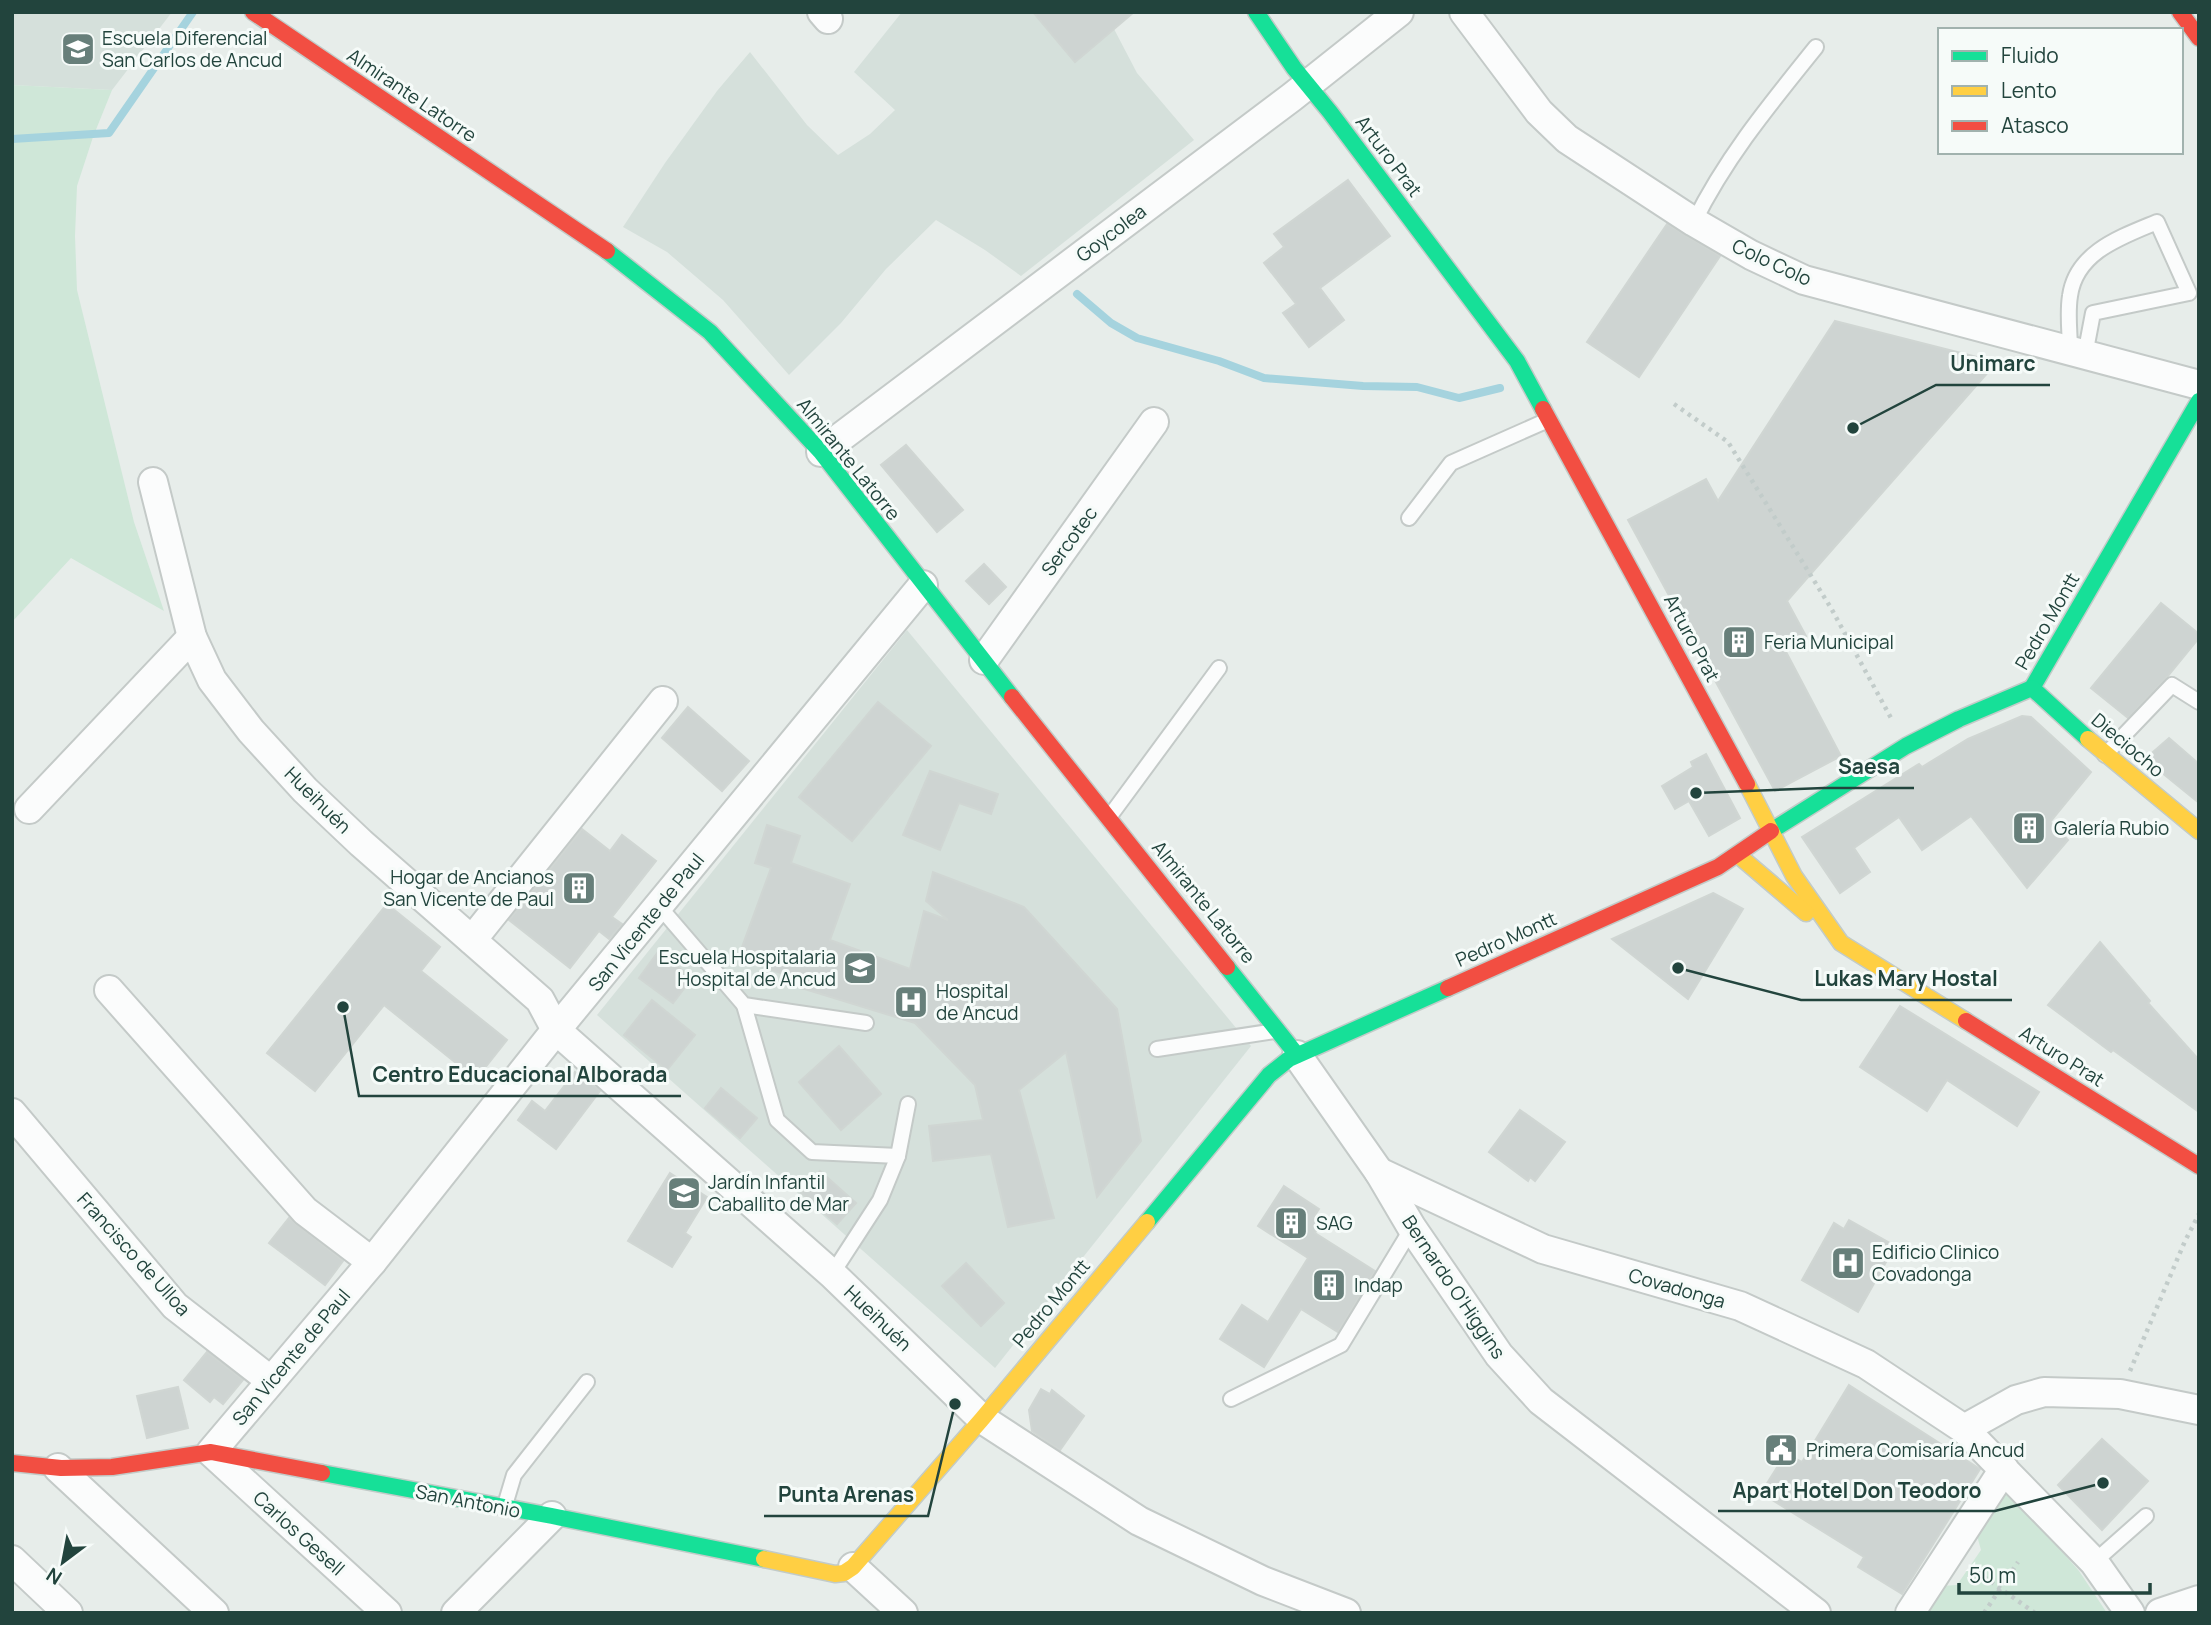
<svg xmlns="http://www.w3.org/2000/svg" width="2211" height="1625" font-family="Manrope,sans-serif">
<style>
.built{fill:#d5e0db}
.green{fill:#cfe7d8}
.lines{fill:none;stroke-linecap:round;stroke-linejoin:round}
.stream{stroke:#a5d3de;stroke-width:8}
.building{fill:#ced4d2;stroke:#d0d6d3;stroke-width:2}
.lane-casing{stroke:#c4cac8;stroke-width:18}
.street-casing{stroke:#c4cac8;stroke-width:32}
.fast-casing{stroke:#c2cbc8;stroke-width:19}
.slow-casing{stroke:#c2cbc8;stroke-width:19}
.jam-casing{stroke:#c2cbc8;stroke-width:19}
.path{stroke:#c2ccca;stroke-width:4.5;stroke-dasharray:3.5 5;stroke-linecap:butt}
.lane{stroke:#fbfcfc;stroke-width:14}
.street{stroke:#fbfcfc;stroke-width:28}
.fast{stroke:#16e098;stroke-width:16}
.slow{stroke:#ffcf43;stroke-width:16}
.jam{stroke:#f24e42;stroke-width:16}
.labels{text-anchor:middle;stroke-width:6;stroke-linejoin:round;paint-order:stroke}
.poi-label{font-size:19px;fill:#22443d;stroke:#f6fbf9;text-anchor:start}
.street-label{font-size:19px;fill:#22443d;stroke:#f6fbf9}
.leader{fill:none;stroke:#22443d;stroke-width:2.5}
.callout-dot{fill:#22443d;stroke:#f6fbf9;stroke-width:2.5}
.callout-label{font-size:21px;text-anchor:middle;font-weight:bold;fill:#22443d;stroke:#f6fbf9;stroke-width:6;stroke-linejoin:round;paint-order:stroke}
</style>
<rect width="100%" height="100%" fill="#e7edea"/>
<g class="built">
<polygon points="12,12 172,12 112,90 12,85"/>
<polygon points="902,12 1033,12 1075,62 1114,29 1137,73 1194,140 1021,276 985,250 936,220 886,269 841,323 789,375 723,300 667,252 623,227 665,163 717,91 750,52 807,125 838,155 870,134 895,110 854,72"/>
<polygon points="907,630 1251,1046 995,1368 597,1015"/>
</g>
<g class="green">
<polygon points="12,85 112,90 93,137 77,186 75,236 77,290 134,522 164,611 71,558 12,622"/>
<polygon points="2007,1489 2079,1571 2107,1613 1923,1613 1941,1586 1957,1585 1981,1550 1976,1532"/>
</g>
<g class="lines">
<g class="stream">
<polyline points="12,139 109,133 193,12"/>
<polyline points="1077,294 1111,323 1137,338 1219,361 1264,378 1363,386 1417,387 1459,398 1500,388"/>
</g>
</g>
<g class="building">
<polygon points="1033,12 1134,12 1075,62"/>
<polygon points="1348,180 1390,236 1320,288 1344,320 1309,347 1283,313 1296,304 1264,263 1284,247 1274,234"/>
<polygon points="1667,224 1720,256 1639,377 1587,342"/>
<polygon points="1835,321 1997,362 1787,601 1806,636 1784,648 1841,756 1775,791 1628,520 1706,479 1718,501"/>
<polygon points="906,445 963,510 937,532 881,465"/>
<polygon points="984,564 1006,587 989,604 966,581"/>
<polygon points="2161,603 2199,634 2199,638 2167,677 2128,718 2091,688"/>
<polygon points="878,702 931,746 852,841 799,797"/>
<polygon points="688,707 749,761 722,791 662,738"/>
<polygon points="2022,716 2031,717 2091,772 2050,822 2068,840 2027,888 1971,816 1922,850 1899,817 1854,848 1870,872 1840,893 1802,837 1917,765 1919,764 1922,767 1968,739"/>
<polygon points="2169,738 2199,764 2199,803 2145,759"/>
<polygon points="1706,754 1740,818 1709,836 1689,801 1675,809 1662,786 1693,767 1691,762"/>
<polygon points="930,771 998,794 991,814 959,803 940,850 903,835"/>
<polygon points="767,825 800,836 791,863 850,884 830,940 910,969 924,911 948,920 926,901 933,872 1024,907 1117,1009 1141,1141 1097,1197 1066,1052 1019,1090 1054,1218 1008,1227 991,1154 933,1161 929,1126 983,1120 975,1085 915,1023 782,982 784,974 738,958 771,868 755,863"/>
<polygon points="582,829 610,851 622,835 656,861 612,917 622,924 617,930 609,939 599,931 570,968 509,920"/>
<polygon points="1713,893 1743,909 1688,999 1612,939"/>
<polygon points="387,904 440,947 421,971 507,1040 476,1079 384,1005 315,1091 267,1053"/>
<polygon points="2100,942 2150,1001 2148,1003 2199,1060 2199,1112 2113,1050 2111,1052 2048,1005"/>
<polygon points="658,952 692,978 673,1003 639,978"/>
<polygon points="652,1000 695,1035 667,1070 624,1035"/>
<polygon points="1900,1006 2039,1092 2017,1126 1947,1080 1927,1111 1860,1067"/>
<polygon points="839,1046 881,1094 841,1130 799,1082"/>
<polygon points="575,1072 600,1091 556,1149 518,1120 532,1101 545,1111"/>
<polygon points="721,1088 757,1118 740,1138 705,1108"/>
<polygon points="1520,1110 1565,1142 1535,1181 1530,1177 1528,1181 1489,1152"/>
<polygon points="820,1171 856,1203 837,1224 801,1193"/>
<polygon points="670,1173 707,1197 685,1233 691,1237 672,1267 628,1241"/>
<polygon points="1284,1186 1319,1209 1315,1215 1323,1220 1315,1233 1375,1271 1338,1332 1301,1309 1264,1367 1220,1339 1242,1305 1268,1322 1308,1258 1258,1226"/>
<polygon points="289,1218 343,1261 325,1285 269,1243"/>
<polygon points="1849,1220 1895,1246 1858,1312 1802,1280 1834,1223 1844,1229"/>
<polygon points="966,1263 1004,1303 981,1326 942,1286"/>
<polygon points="207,1352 243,1380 223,1404 214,1397 210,1402 184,1380"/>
<polygon points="1849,1385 1980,1469 1902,1594 1858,1567 1864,1557 1761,1493 1786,1453 1802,1462"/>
<polygon points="178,1387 188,1428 147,1438 137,1396"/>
<polygon points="1041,1389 1050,1394 1052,1390 1084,1416 1060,1450 1032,1431 1029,1410"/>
<polygon points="2102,1439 2148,1481 2102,1530 2058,1485"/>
</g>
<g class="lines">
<g class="lane-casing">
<g id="lane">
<path d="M1694,222C1726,157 1771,103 1816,47"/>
<path d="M2070,351C2070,333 2067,314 2070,296C2076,252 2121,237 2157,222L2189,293L2093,313L2085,355"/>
<polyline points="1409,518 1451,463 1548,420"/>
<polyline points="2105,755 2172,685 2199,702"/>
<polyline points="1110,816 1219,668"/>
<polyline points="659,906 744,1005 866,1023"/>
<polyline points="744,1005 777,1120 812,1152 898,1156"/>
<polyline points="1157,1049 1275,1031"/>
<polyline points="832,1274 880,1200 898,1156 908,1104"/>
<polyline points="1231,1399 1341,1345 1412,1228"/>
<polyline points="505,1505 514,1475 587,1382"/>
<polyline points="2094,1562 2146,1516"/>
</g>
</g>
<g class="street-casing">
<g id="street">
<polyline points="822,12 828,19"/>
<polyline points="1464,12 1539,112 1567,139 1694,222 1751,255 1804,280 2199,385"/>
<polyline points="821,452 1292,97 1399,12"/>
<polyline points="153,482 192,637 212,680 251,731 305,790 361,843 540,1000 556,1030 832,1274 982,1419 1139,1521 1263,1581 1346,1613"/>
<polyline points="984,660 1154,422"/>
<polyline points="29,809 192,637"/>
<polyline points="472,940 663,701"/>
<polyline points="109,990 305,1211 372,1262"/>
<polyline points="1297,1055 1379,1172 1412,1228 1499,1355 1541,1401 1816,1613"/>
<polyline points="12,1113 175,1306 270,1380"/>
<polyline points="1379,1172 1543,1249 1740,1306 1866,1364 1964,1429 2016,1400 2044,1392 2120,1394 2199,1410"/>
<polyline points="1964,1429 2094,1562 2130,1613"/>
<polyline points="58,1468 214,1613"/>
<polyline points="12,1560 68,1613"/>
<polyline points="853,1567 903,1613"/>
<polyline points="387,1613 211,1452 372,1262 556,1030 923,585"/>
<polyline points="456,1613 552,1516"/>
<polyline points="1910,1613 2004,1469"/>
<polyline points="2160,1613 2199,1600"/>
</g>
</g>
<g class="fast-casing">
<g id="fast">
<polyline points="1256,12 1294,68 1330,112 1517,361 1543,409"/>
<polyline points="607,251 710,332 821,452 1012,697"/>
<polyline points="2032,688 2199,401"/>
<polyline points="1771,831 1906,746 1959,719 2032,688 2088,739"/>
<polyline points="1227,967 1297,1055"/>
<polyline points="1147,1222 1269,1075 1289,1059 1448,988"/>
<polyline points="322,1473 552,1516 764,1559"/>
</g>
</g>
<g class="slow-casing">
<g id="slow">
<polyline points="2088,739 2199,831"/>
<polyline points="1747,784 1794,876 1841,943 1966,1021"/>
<polyline points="1738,855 1806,913"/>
<polyline points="764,1559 835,1574 844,1573 853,1567 982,1419 1147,1222"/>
</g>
</g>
<g class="jam-casing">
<g id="jam">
<polyline points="253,12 607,251"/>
<polyline points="2180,12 2199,38"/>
<polyline points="1543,409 1747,784"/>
<polyline points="1012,697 1227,967"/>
<polyline points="1448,988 1718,867 1771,831"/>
<polyline points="1966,1021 2199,1166"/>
<polyline points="12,1463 61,1468 112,1467 211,1452 322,1473"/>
</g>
</g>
<g class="path">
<polyline points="1674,404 1728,442 1831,608 1891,718"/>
<polyline points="2130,1371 2185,1241 2199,1214"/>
<polyline points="1970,1567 2035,1613"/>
<polyline points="1984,1613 2018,1562"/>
</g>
<use href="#lane" class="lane"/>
<use href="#street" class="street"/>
<use href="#fast" class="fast"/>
<use href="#slow" class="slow"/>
<use href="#jam" class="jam"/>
</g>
<defs>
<g id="school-square" transform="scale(1.75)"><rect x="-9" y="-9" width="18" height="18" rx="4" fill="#677f7a" stroke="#f6fbf9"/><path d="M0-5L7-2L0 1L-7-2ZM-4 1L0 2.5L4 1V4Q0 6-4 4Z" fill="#fff"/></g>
<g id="building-square" transform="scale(1.75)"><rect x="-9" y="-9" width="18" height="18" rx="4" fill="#677f7a" stroke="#f6fbf9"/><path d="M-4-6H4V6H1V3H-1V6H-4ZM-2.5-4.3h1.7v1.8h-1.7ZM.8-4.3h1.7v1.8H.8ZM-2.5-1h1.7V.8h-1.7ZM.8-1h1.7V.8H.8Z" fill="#fff"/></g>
<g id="hospital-square" transform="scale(1.75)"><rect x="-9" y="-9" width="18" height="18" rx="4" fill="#677f7a" stroke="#f6fbf9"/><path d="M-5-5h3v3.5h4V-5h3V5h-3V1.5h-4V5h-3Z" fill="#fff"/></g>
<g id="civic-square" transform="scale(1.75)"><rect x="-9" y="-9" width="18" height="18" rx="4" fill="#677f7a" stroke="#f6fbf9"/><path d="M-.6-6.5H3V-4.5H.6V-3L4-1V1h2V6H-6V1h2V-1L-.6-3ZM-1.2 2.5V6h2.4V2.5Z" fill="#fff"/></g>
</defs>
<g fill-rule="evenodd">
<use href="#school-square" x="78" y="49"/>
<use href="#building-square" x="1739" y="642"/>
<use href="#building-square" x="2029" y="828"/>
<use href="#building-square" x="579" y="888"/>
<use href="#school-square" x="860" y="968"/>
<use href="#hospital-square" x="911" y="1002"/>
<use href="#school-square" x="684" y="1193"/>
<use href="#building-square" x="1291" y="1223"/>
<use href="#hospital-square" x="1848" y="1263"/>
<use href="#building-square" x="1329" y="1285"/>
<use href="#civic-square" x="1781" y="1450"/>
</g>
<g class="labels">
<g class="poi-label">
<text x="102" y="45">Escuela Diferencial<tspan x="102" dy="22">San Carlos de Ancud</tspan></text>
<text x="1764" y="649">Feria Municipal</text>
<text x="2054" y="835">Galería Rubio</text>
<text x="554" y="884" text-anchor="end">Hogar de Ancianos<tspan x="554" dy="22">San Vicente de Paul</tspan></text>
<text x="836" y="964" text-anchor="end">Escuela Hospitalaria<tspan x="836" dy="22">Hospital de Ancud</tspan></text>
<text x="936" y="998">Hospital<tspan x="936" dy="22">de Ancud</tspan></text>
<text x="708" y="1189">Jardín Infantil<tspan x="708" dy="22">Caballito de Mar</tspan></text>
<text x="1316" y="1230">SAG</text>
<text x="1872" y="1259">Edificio Clinico<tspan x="1872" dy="22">Covadonga</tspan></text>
<text x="1354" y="1292">Indap</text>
<text x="1806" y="1457">Primera Comisaría Ancud</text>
</g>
<g class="street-label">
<text transform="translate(412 95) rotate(34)" y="7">Almirante Latorre</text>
<text transform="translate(1389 156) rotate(53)" y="7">Arturo Prat</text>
<text transform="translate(1111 233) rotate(-37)" y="7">Goycolea</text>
<text transform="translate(1772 262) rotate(25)" y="7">Colo Colo</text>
<text transform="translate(849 459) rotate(51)" y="7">Almirante Latorre</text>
<text transform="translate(1069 541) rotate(-54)" y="7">Sercotec</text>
<text transform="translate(2047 621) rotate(-60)" y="7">Pedro Montt</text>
<text transform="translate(1692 638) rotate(62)" y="7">Arturo Prat</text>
<text transform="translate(2128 745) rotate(40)" y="7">Dieciocho</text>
<text transform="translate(318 800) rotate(45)" y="7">Hueihuén</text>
<text transform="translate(1204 902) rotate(51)" y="7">Almirante Latorre</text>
<text transform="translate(646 922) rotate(-51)" y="7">San Vicente de Paul</text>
<text transform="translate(1506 939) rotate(-24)" y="7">Pedro Montt</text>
<text transform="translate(2062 1056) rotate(32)" y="7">Arturo Prat</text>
<text transform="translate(134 1254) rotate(48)" y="7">Francisco de Ulloa</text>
<text transform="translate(1454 1287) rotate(56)" y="7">Bernardo O'Higgins</text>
<text transform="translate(1677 1288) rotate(16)" y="7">Covadonga</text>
<text transform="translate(1051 1303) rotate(-50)" y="7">Pedro Montt</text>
<text transform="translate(878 1318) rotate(44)" y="7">Hueihuén</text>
<text transform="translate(291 1357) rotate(-50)" y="7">San Vicente de Paul</text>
<text transform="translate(468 1501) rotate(11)" y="7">San Antonio</text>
<text transform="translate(299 1533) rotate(42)" y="7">Carlos Gesell</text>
</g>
</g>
<path class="leader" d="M1853 428L1936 385H2050M1696 793L1824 788H1914M1678 968L1801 1000H2012M343 1007L359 1096H681M2103 1483L1995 1511H1718M955 1404L928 1516H764"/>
<g class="callout-dot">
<circle cx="1853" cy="428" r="7"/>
<circle cx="1696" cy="793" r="7"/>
<circle cx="1678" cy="968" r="7"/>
<circle cx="343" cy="1007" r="7"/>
<circle cx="2103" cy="1483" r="7"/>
<circle cx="955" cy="1404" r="7"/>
</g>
<g class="callout-label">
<text x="1993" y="371">Unimarc</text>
<text x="1869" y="774">Saesa</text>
<text x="1906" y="986">Lukas Mary Hostal</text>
<text x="520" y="1082">Centro Educacional Alborada</text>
<text x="1857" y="1498">Apart Hotel Don Teodoro</text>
<text x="846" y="1502">Punta Arenas</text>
</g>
<rect width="2211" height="1625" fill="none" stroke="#22443d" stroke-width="28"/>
<rect x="1938" y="28" width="245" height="126" fill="#f6fbf9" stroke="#a1b2ae" stroke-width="2"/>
<rect x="1952" y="51" width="35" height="10" fill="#16e098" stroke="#a1b2ae" stroke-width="2"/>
<text x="2001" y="63" font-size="21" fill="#22443d">Fluido</text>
<rect x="1952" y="86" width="35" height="10" fill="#ffcf43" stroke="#a1b2ae" stroke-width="2"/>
<text x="2001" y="98" font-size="21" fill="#22443d">Lento</text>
<rect x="1952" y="121" width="35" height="10" fill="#f24e42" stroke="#a1b2ae" stroke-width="2"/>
<text x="2001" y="133" font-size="21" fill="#22443d">Atasco</text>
<g transform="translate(63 1562) rotate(212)" stroke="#f6fbf9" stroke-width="5" paint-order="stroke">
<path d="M0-5L12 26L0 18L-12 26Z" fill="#22443d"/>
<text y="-10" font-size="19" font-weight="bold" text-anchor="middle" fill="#22443d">N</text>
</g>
<path d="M1959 1583v10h191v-10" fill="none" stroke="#22443d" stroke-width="3.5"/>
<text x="1969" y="1583" font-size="21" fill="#22443d" stroke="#f6fbf9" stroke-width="5" paint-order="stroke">50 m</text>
</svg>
